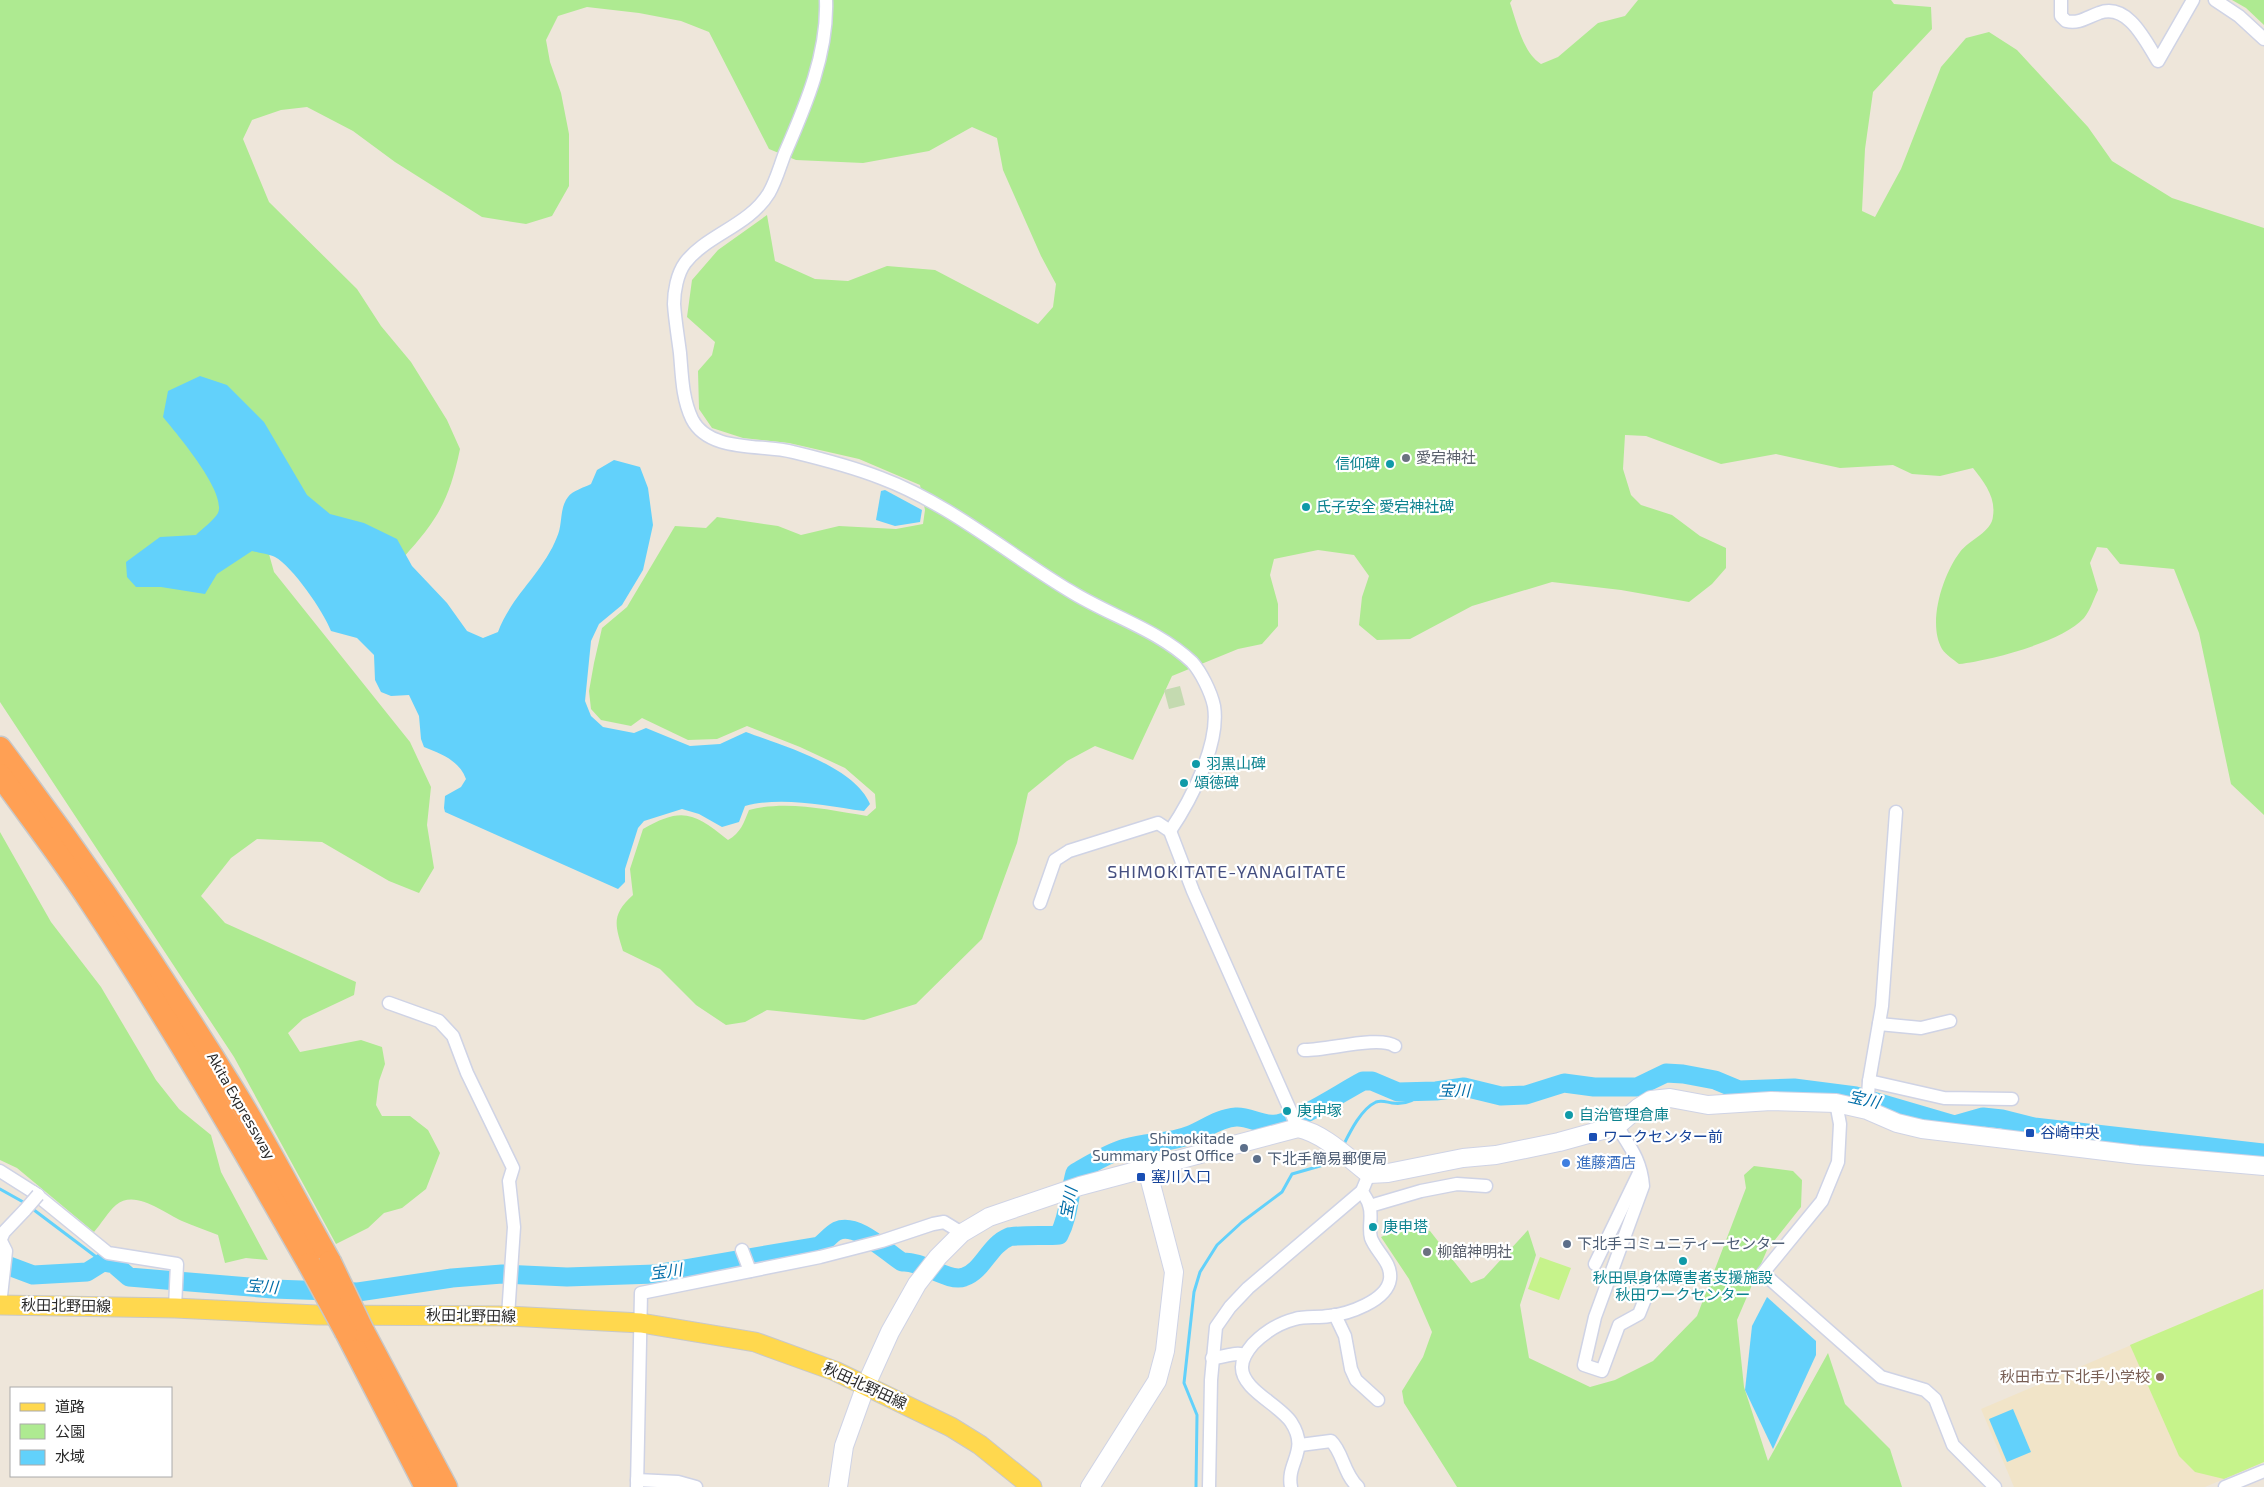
<svg xmlns="http://www.w3.org/2000/svg" width="2264" height="1487" font-family="'Exo 2','Noto Sans JP',sans-serif">
<style>
.education{fill:#f1e4c8}
.green{fill:#aeea91}
.cemetery{fill:#c4dab0}
.pitch{fill:#c6f38b}
.water{fill:#62d1fb}
.lines{fill:none;stroke-linecap:round;stroke-linejoin:round}
.stream{stroke:#62d1fb;stroke-width:3}
.river{stroke:#62d1fb;stroke-width:19}
.street-casing{stroke:#cfd3e5;stroke-width:15}
.secondary-casing{stroke:#cfd3e5;stroke-width:20}
.primary-casing{stroke:#c8c8c8;stroke-width:21}
.highway-casing{stroke:#c8c8c8;stroke-width:25}
.street{stroke:#fff;stroke-width:12}
.secondary{stroke:#fff;stroke-width:18}
.primary{stroke:#ffd84e;stroke-width:19}
.highway{stroke:#ffa054;stroke-width:22}
.street-bridge-casing{stroke:#cfd3e5;stroke-width:15;stroke-linecap:butt}
.highway-bridge-casing{stroke:#c8c8c8;stroke-width:25;stroke-linecap:butt}
.street-bridge{stroke:#fff;stroke-width:12}
.highway-bridge{stroke:#ffa054;stroke-width:22}
.worship-dot{fill:#6b7280;stroke:#fff;stroke-width:2}
.culture-dot{fill:#0f9aa8;stroke:#fff;stroke-width:2}
.transit-dot{fill:#1a4fb4;stroke:#fff;stroke-width:2}
.service-dot{fill:#5c6f8a;stroke:#fff;stroke-width:2}
.shop-dot{fill:#3f7fe0;stroke:#fff;stroke-width:2}
.education-dot{fill:#8d6e63;stroke:#fff;stroke-width:2}
.labels{text-anchor:middle;stroke-width:4.5;stroke-linejoin:round;paint-order:stroke}
.worship-label{font-size:15px;fill:#5b616d;stroke:#fff;text-anchor:start}
.culture-label{font-size:15px;fill:#0d838f;stroke:#fff;text-anchor:start}
.street-label{font-size:15px;fill:#2a2a2a;stroke:#fff}
.transit-label{font-size:15px;fill:#164399;stroke:#fff;text-anchor:start}
.service-label{font-size:15px;fill:#4e5e75;stroke:#fff;text-anchor:start}
.shop-label{font-size:15px;fill:#366cbe;stroke:#fff;text-anchor:start}
.education-label{font-size:15px;fill:#785e54;stroke:#fff;text-anchor:end}
.water-label{font-size:16px;font-style:italic;fill:#006da8;stroke:#fff}
.quarter-label{font-size:18px;letter-spacing:1px;fill:#454f80;stroke:#fff}
</style>
<rect width="100%" height="100%" fill="#eee6da"/>
<polygon class="education" points="2263,1289 2264,1462 2205,1487 2014,1487 1981,1409"/>
<g class="green">
<path d="M0,0H1512L1510,3C1517,23 1523,53 1541,64L1558,57L1598,23L1625,16L1638,0H1891L1894,4L1931,7L1932,29L1873,92L1865,149L1862,211L1875,217L1901,169L1941,67L1966,38L1989,32L2017,50L2088,127L2112,161L2172,198L2264,228V815L2231,784L2199,633L2174,569L2120,564L2107,548L2097,547L2090,563L2098,590C2094,598 2090,611 2084,618C2062,642 1992,660 1959,664C1954,660 1946,655 1942,649C1927,623 1943,574 1960,552C1969,540 1992,532 1993,516C1996,497 1984,482 1973,468L1940,476L1912,474L1893,465L1840,468L1776,454L1721,464L1646,436L1625,435L1623,469L1631,495L1641,505L1672,515L1700,536L1726,548V568L1712,584L1689,602L1621,590L1552,582L1472,606L1410,639L1377,640L1359,625L1362,597L1369,576L1354,555L1318,550L1274,559L1270,575L1278,604V626L1262,644L1238,649L1172,676L1133,760L1095,746L1067,761L1028,793L1017,843L982,939L916,1004L864,1020L767,1010L745,1022L726,1025L696,1005L660,969L623,951C615,925 611,915 633,895L630,869L643,829C682,806 695,813 728,840C741,833 744,822 749,810C787,800 829,810 867,816L876,808L875,794L845,768L800,747L747,726L717,739L688,740L642,718L631,726L601,720L591,709L589,691L594,663L602,628L627,607L675,526L706,528L717,517L778,526L801,535L839,526L896,529L923,524L925,510L920,485L859,459L789,443L743,438L712,428L699,409L698,371L712,355L715,342L687,317L692,280L718,250L767,215L775,261L815,279L848,281L887,266L935,270L1038,324L1053,307L1056,284L1041,256L1003,170L997,138L972,127L929,151L863,163L796,160L769,149L709,32L681,21L639,13L587,7L558,16L546,40L550,62L561,93L569,134V186L552,216L526,224L482,217L395,162L353,131L307,107L281,110L252,120L243,139L269,202L357,289L381,326L411,362L447,420L460,449C449,501 438,519 403,558L260,522L274,572L410,742L431,787L427,825L434,868L419,893L389,881L322,842L257,839L231,858L201,896L225,923L356,982L354,995L303,1019L288,1033L300,1052L361,1040L382,1047L385,1064L379,1081L376,1105L382,1116H410L428,1130L440,1153L426,1189L402,1208L384,1213L368,1228L336,1244L234,1057L0,702Z"/>
<polygon points="2232,0 2264,0 2264,25 2246,8"/>
<path d="M0,832L51,922L101,987L156,1080L179,1109L211,1135L221,1172L268,1260L246,1258L225,1263L218,1235C206,1230 193,1226 182,1221C164,1213 135,1189 116,1205C108,1212 101,1224 94,1232L17,1168L0,1160Z"/>
<polygon points="1754,1166 1793,1171 1802,1180 1801,1207 1767,1250 1737,1320 1744,1387 1768,1461 1828,1353 1845,1404 1890,1449 1902,1487 1457,1487 1404,1403 1402,1391 1423,1357 1432,1332 1409,1279 1381,1237 1404,1226 1430,1231 1471,1283 1484,1278 1528,1230 1536,1255 1520,1305 1529,1358 1590,1387 1615,1380 1653,1361 1697,1316 1746,1188 1744,1175"/>
</g>
<polygon class="cemetery" points="1180,686 1185,705 1169,709 1164,690"/>
<g class="pitch">
<polygon points="1540,1257 1571,1268 1559,1300 1528,1289"/>
<polygon points="2263,1289 2264,1462 2224,1479 2195,1472 2179,1456 2130,1345"/>
</g>
<g class="water">
<path d="M200,376L227,385L264,422L307,495L330,514L364,523L397,539L412,566L447,603L467,631L483,638L498,632C511,596 543,573 557,537C563,524 559,509 568,497C572,491 585,487 591,484L597,470L614,460L640,467L648,488L653,525L643,570L622,605L599,624L591,641L585,701L591,716L603,727L634,733L646,728L690,746L720,744L746,732C783,746 854,766 870,804L864,811C825,806 783,796 745,806L739,822L722,827L699,814L682,809L644,821L638,828L625,869V882L618,889L445,812L444,808L445,796L461,787L466,779C459,760 441,754 424,747L421,739L419,716L409,695L391,696L381,692L375,680L374,655L357,638L331,631C324,612 292,566 275,557C269,554 259,553 252,551L217,574L205,594L161,587H136L127,577L126,562L160,537L196,535C202,529 214,520 218,513C227,492 176,433 163,417L168,391Z"/>
<polygon points="885,490 922,510 920,522 895,526 876,520 881,491"/>
<polygon points="1767,1297 1816,1341 1816,1355 1773,1449 1745,1390 1752,1326"/>
<polygon points="2013,1409 2031,1452 2007,1462 1989,1419"/>
</g>
<g class="lines">
<g class="stream">
<path d="M1343,1146C1350,1132 1361,1109 1376,1102C1382,1100 1386,1102 1392,1103C1405,1105 1415,1101 1424,1091"/>
<polyline points="0,1189 25,1203"/>
<polyline points="30,1207 103,1262"/>
<polyline points="1196,1487 1197,1415 1184,1383 1194,1292 1200,1272 1217,1245 1242,1222 1282,1192 1292,1174 1334,1162 1338,1156"/>
</g>
<path class="river" d="M0,1268L9,1266L33,1275L87,1272L103,1262L114,1264L129,1277L273,1289L358,1292L452,1278L502,1274L567,1277L655,1274L819,1246C825,1242 831,1234 837,1231C857,1222 886,1252 902,1262C922,1260 948,1283 964,1277C983,1271 989,1245 1009,1237C1014,1235 1050,1236 1059,1235C1069,1216 1069,1195 1075,1173C1091,1164 1108,1153 1126,1148C1147,1141 1168,1144 1190,1135C1205,1129 1219,1118 1236,1117C1249,1116 1262,1126 1277,1124C1301,1120 1340,1093 1363,1081H1372L1398,1092L1436,1091L1464,1087L1501,1096L1526,1095L1564,1083L1594,1087H1637L1666,1073L1683,1074L1715,1080L1739,1090L1794,1088L1856,1096L1955,1125L1983,1117L2002,1119L2034,1127L2264,1153"/>
<g class="street-casing">
<g id="street">
<path d="M826,0C828,53 806,105 785,153C780,166 776,181 769,193C749,226 706,235 685,263C677,274 674,292 674,304C675,320 678,337 680,353C682,375 682,398 692,419C709,453 763,444 793,452C822,459 853,467 881,478C950,504 1008,554 1070,591C1110,616 1157,629 1192,662C1201,672 1211,692 1214,706C1220,744 1191,800 1170,831"/>
<path d="M2061,0V16L2066,21C2080,24 2087,17 2099,13C2128,2 2146,42 2158,61L2193,0"/>
<polyline points="2215,0 2239,16 2264,39"/>
<polyline points="1040,903 1055,860 1069,851 1158,823 1170,831 1193,891 1298,1128"/>
<polyline points="389,1003 439,1021 453,1036 467,1073 513,1168 509,1181 514,1227 508,1316"/>
<polyline points="1879,1024 1921,1028 1950,1021"/>
<path d="M1304,1050C1325,1051 1379,1035 1395,1046"/>
<polyline points="1869,1081 1944,1098 2012,1099"/>
<polyline points="1836,1103 1840,1124 1838,1162 1822,1201 1763,1273 1881,1377 1925,1390 1935,1399 1953,1445 1995,1487"/>
<polyline points="1867,1110 1869,1081 1882,1006 1896,812"/>
<path d="M1617,1126C1630,1147 1641,1160 1643,1186L1595,1317L1584,1365L1602,1371L1619,1325L1639,1314L1651,1284"/>
<polyline points="0,1171 38,1195"/>
<polyline points="33,1192 108,1253 177,1264 175,1308"/>
<polyline points="1370,1206 1421,1191 1457,1184 1486,1186"/>
<polyline points="0,1241 4,1232 25,1210"/>
<polyline points="742,1250 750,1271"/>
<polyline points="1595,1264 1640,1171"/>
<polyline points="0,1305 6,1251 1,1241"/>
<polyline points="1335,1315 1345,1336 1351,1369 1356,1380 1378,1400"/>
<path d="M1212,1358C1223,1358 1235,1351 1245,1355"/>
<path d="M1300,1445L1331,1441C1343,1452 1343,1473 1358,1487"/>
<polyline points="637,1480 678,1482 696,1487"/>
<polyline points="637,1487 641,1293 820,1257 882,1241 933,1224 944,1222 962,1233"/>
<polyline points="1209,1487 1211,1380 1216,1327 1230,1307 1248,1288 1362,1191"/>
<path d="M1291,1487C1286,1462 1310,1451 1291,1422C1280,1405 1241,1389 1242,1367C1242,1358 1247,1351 1253,1344C1265,1332 1279,1323 1295,1319C1305,1316 1318,1318 1329,1316C1348,1314 1387,1301 1390,1279C1392,1262 1376,1252 1371,1238C1368,1227 1373,1215 1369,1205C1368,1200 1364,1196 1362,1191L1369,1174"/>
<polyline points="2225,1487 2264,1471"/>
</g>
</g>
<g class="secondary-casing">
<g id="secondary">
<path d="M838,1487L844,1446L866,1385L890,1332L917,1284L938,1257L962,1233L989,1217L1080,1186L1298,1128C1325,1134 1348,1158 1369,1174L1388,1173L1463,1158L1496,1155L1559,1142L1617,1126L1638,1108L1651,1100L1670,1098L1708,1105L1771,1101L1836,1103L1867,1110L1897,1123L1922,1129L2138,1155L2264,1166"/>
<polyline points="1090,1487 1157,1381 1165,1351 1174,1272 1147,1169"/>
</g>
</g>
<g class="primary-casing">
<polyline id="primary" points="0,1305 175,1308 317,1315 508,1316 641,1323 755,1342 835,1371 951,1427 980,1445 1032,1487"/>
</g>
<g class="highway-casing">
<g id="highway">
<path d="M0,748C83,858 161,973 234,1091C268,1146 298,1205 330,1262"/>
<path d="M0,775C30,817 62,858 90,901C168,1019 239,1141 309,1264"/>
<polyline points="363,1331 446,1487"/>
<polyline points="346,1332 426,1487"/>
</g>
</g>
<use href="#street" class="street"/>
<use href="#secondary" class="secondary"/>
<use href="#primary" class="primary"/>
<use href="#highway" class="highway"/>
<g class="street-bridge-casing">
<polyline id="street-bridge" points="25,1210 38,1195"/>
</g>
<g class="highway-bridge-casing">
<g id="highway-bridge">
<polyline points="330,1262 363,1331"/>
<polyline points="309,1264 346,1332"/>
</g>
</g>
<use href="#street-bridge" class="street-bridge"/>
<use href="#highway-bridge" class="highway-bridge"/>
</g>
<g class="worship-dot">
<circle cx="1406" cy="458" r="5"/>
<circle cx="1427" cy="1252" r="5"/>
</g>
<g class="culture-dot">
<circle cx="1390" cy="464" r="5"/>
<circle cx="1306" cy="507" r="5"/>
<circle cx="1196" cy="764" r="5"/>
<circle cx="1184" cy="783" r="5"/>
<circle cx="1287" cy="1111" r="5"/>
<circle cx="1569" cy="1115" r="5"/>
<circle cx="1373" cy="1227" r="5"/>
<circle cx="1683" cy="1261" r="5"/>
</g>
<g class="transit-dot">
<rect x="2025" y="1128" width="10" height="10" rx="2.5"/>
<rect x="1588" y="1132" width="10" height="10" rx="2.5"/>
<rect x="1136" y="1172" width="10" height="10" rx="2.5"/>
</g>
<g class="service-dot">
<circle cx="1244" cy="1148" r="5"/>
<circle cx="1257" cy="1159" r="5"/>
<circle cx="1567" cy="1244" r="5"/>
</g>
<circle class="shop-dot" cx="1566" cy="1163" r="5"/>
<circle class="education-dot" cx="2160" cy="1377" r="5"/>
<g class="labels">
<g class="worship-label">
<text x="1416" y="463">愛宕神社</text>
<text x="1437" y="1257">柳舘神明社</text>
</g>
<g class="culture-label">
<text x="1380" y="469" text-anchor="end">信仰碑</text>
<text x="1316" y="512">氏子安全 愛宕神社碑</text>
<text x="1206" y="769">羽黒山碑</text>
<text x="1194" y="788">頌徳碑</text>
<text x="1297" y="1116">庚申塚</text>
<text x="1579" y="1120">自治管理倉庫</text>
<text x="1383" y="1232">庚申塔</text>
<text x="1683" y="1283" text-anchor="middle">秋田県身体障害者支援施設<tspan x="1683" dy="17">秋田ワークセンター</tspan></text>
</g>
<g class="street-label">
<text transform="translate(241 1106) rotate(60)" y="5">Akita Expressway</text>
<text transform="translate(66 1306) rotate(1)" y="5">秋田北野田線</text>
<text transform="translate(471 1316) rotate(1)" y="5">秋田北野田線</text>
<text transform="translate(865 1386) rotate(25)" y="5">秋田北野田線</text>
</g>
<g class="transit-label">
<text x="2040" y="1138">谷崎中央</text>
<text x="1603" y="1142">ワークセンター前</text>
<text x="1151" y="1182">塞川入口</text>
</g>
<g class="service-label">
<text x="1234" y="1144" text-anchor="end">Shimokitade<tspan x="1234" dy="17">Summary Post Office</tspan></text>
<text x="1267" y="1164">下北手簡易郵便局</text>
<text x="1577" y="1249">下北手コミュニティーセンター</text>
</g>
<g class="shop-label">
<text x="1576" y="1168">進藤酒店</text>
</g>
<g class="education-label">
<text x="2150" y="1382">秋田市立下北手小学校</text>
</g>
<g class="water-label">
<text transform="translate(1454 1090) rotate(1)" y="6">宝川</text>
<text transform="translate(1864 1099) rotate(13)" y="6">宝川</text>
<text transform="translate(1068 1203) rotate(-79)" y="6">宝川</text>
<text transform="translate(666 1271) rotate(-7)" y="6">宝川</text>
<text transform="translate(262 1286) rotate(4)" y="6">宝川</text>
</g>
<g class="quarter-label">
<text x="1227" y="878">SHIMOKITATE-YANAGITATE</text>
</g>
</g>
<rect x="10" y="1387" width="162" height="90" fill="#ffffff" stroke="#aaaaaa"/>
<rect x="20" y="1403" width="25" height="8" fill="#ffd84e" stroke="#aaaaaa"/>
<text x="55" y="1412" font-size="15" fill="#2a2a2a">道路</text>
<rect x="20" y="1424" width="25" height="15" fill="#aeea91" stroke="#aaaaaa"/>
<text x="55" y="1437" font-size="15" fill="#2a2a2a">公園</text>
<rect x="20" y="1450" width="25" height="15" fill="#62d1fb" stroke="#aaaaaa"/>
<text x="55" y="1462" font-size="15" fill="#2a2a2a">水域</text>
</svg>
